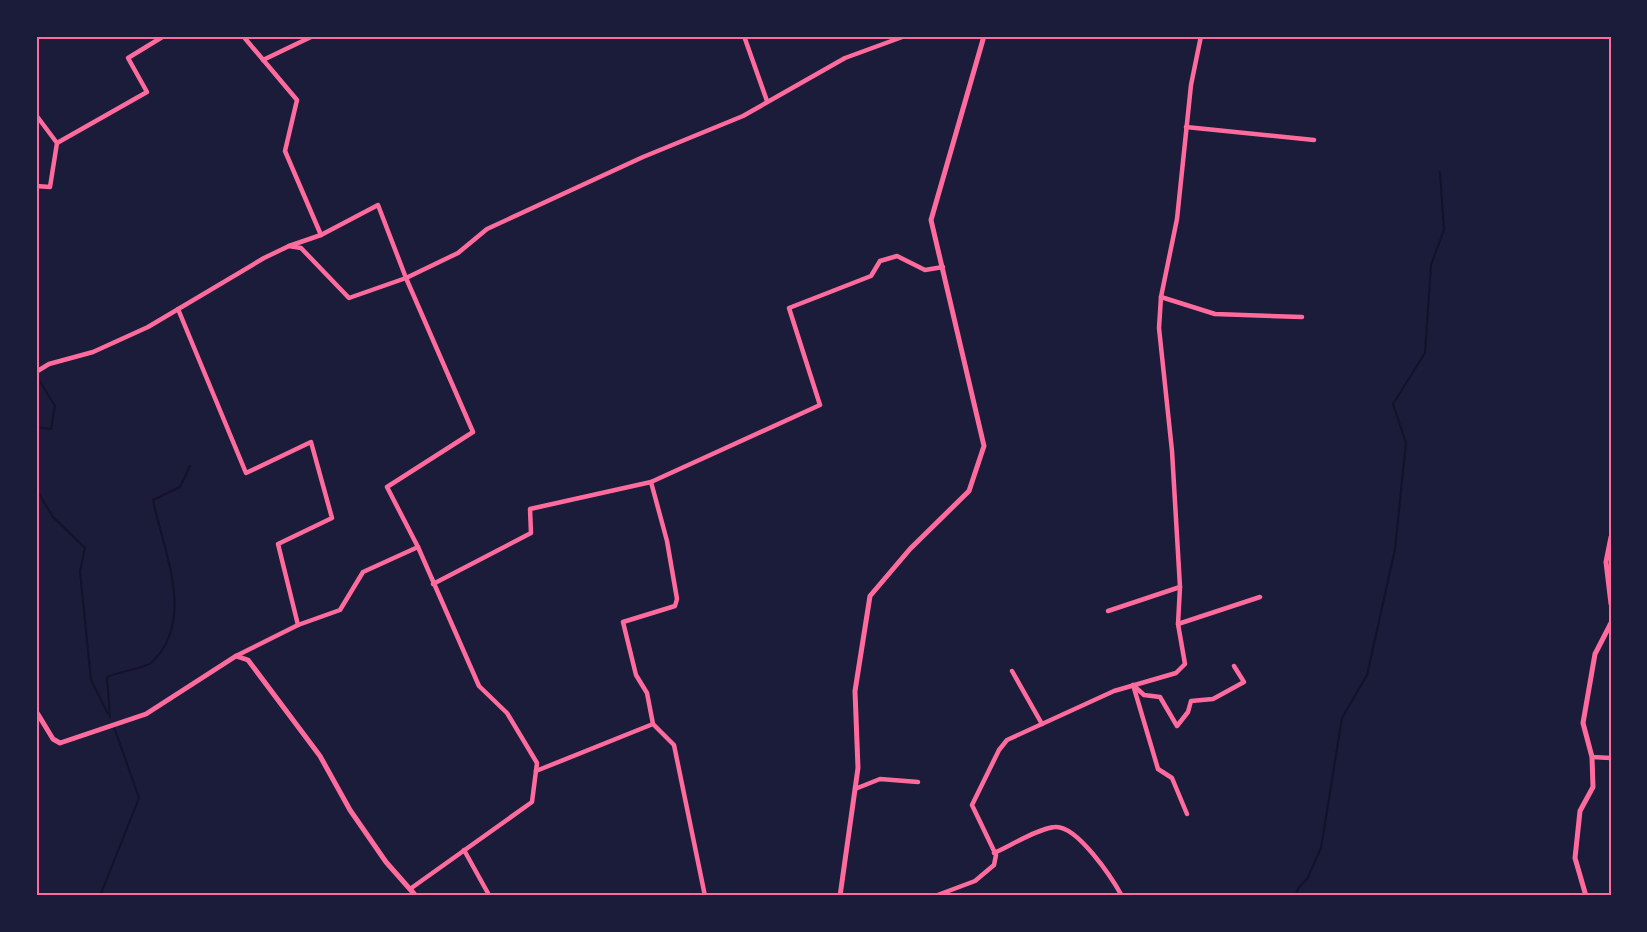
<svg xmlns="http://www.w3.org/2000/svg" width="1647" height="932" font-family="'Exo 2',sans-serif">
<style>
.lines{fill:none;stroke-linecap:round;stroke-linejoin:round}
.stream{stroke:#12122b;stroke-width:2}
.minor{stroke:#ff6b9d;stroke-width:4.5}
.tertiary{stroke:#ff6b9d;stroke-width:5}
.neatline{fill:none;stroke:#ff6b9d;stroke-width:2}
</style>
<rect width="100%" height="100%" fill="#1b1b3a"/>
<g class="lines">
<g class="stream">
<polyline points="36,375 55,406 51,429 36,427"/>
<polyline points="36,489 53,517 85,548 80,571 91,680 108,714"/>
<path d="M110,717L107,677C118,672 144,668 151,663C197,621 163,550 153,500L180,487L190,466"/>
<polyline points="100,896 139,798 114,727"/>
<polyline points="1295,896 1299,887 1307,879 1321,848 1342,718 1367,675 1395,549 1406,443 1393,404 1425,353 1431,265 1444,230 1440,172"/>
</g>
<g class="minor">
<polyline points="243,36 297,100 285,151 321,235 378,205 406,278 473,432 387,487 418,547"/>
<polyline points="744,36 767,101"/>
<polyline points="263,60 313,36"/>
<polyline points="36,115 57,143 50,187 36,186"/>
<polyline points="1186,127 1314,140"/>
<polyline points="57,143 147,92 128,58 164,36"/>
<polyline points="289,246 321,235"/>
<polyline points="1161,297 1215,314 1302,317"/>
<polyline points="178,309 246,473 311,442 332,518 278,544 298,625"/>
<polyline points="36,372 49,364 93,352 148,327 264,258 289,246 301,248 349,298 406,278 458,253 487,229 643,157 743,116 845,58 905,36"/>
<polyline points="433,584 531,533 530,509 651,482"/>
<polyline points="1108,611 1180,587"/>
<polyline points="1178,624 1260,597"/>
<polyline points="236,656 298,625 340,610 363,572 418,547 479,686 507,713 537,763 532,802 410,889"/>
<polyline points="1012,671 1042,724"/>
<polyline points="1133,685 1144,695 1160,697 1177,726 1188,712 1191,701 1213,699 1244,682 1234,666"/>
<polyline points="1134,688 1158,769 1172,778 1187,814"/>
<polyline points="1592,757 1611,758"/>
<polyline points="536,771 653,724"/>
<polyline points="855,789 880,779 918,782"/>
<polyline points="464,850 489,895 498,896"/>
<path d="M994,853C1010,846 1039,828 1055,827C1077,825 1112,878 1122,896"/>
<polyline points="705,896 674,745 653,724 647,693 636,675 623,622 675,606 677,599 667,541 651,482 820,405 789,308 871,276 880,261 897,256 925,270 943,267"/>
<polyline points="935,896 975,881 994,865 996,855 972,805 999,750 1007,740 1114,691 1176,673 1185,664 1178,624 1180,587 1172,451 1159,328 1161,297 1177,219 1191,85 1201,36"/>
</g>
<g class="tertiary">
<polyline points="1611,537 1606,562 1611,604"/>
<polyline points="36,711 53,739 60,743 146,714 236,656 248,660 320,756 350,810 386,862 416,896"/>
<polyline points="840,896 858,768 855,691 870,596 910,549 969,491 984,446 931,220 984,36"/>
<polyline points="1586,896 1575,858 1580,811 1593,787 1592,757 1583,723 1595,654 1611,623"/>
</g>
</g>
<rect width="1647" height="932" fill="none" stroke="#1b1b3a" stroke-width="75"/>
<rect x="38" y="38" width="1572" height="856" class="neatline"/>
</svg>
